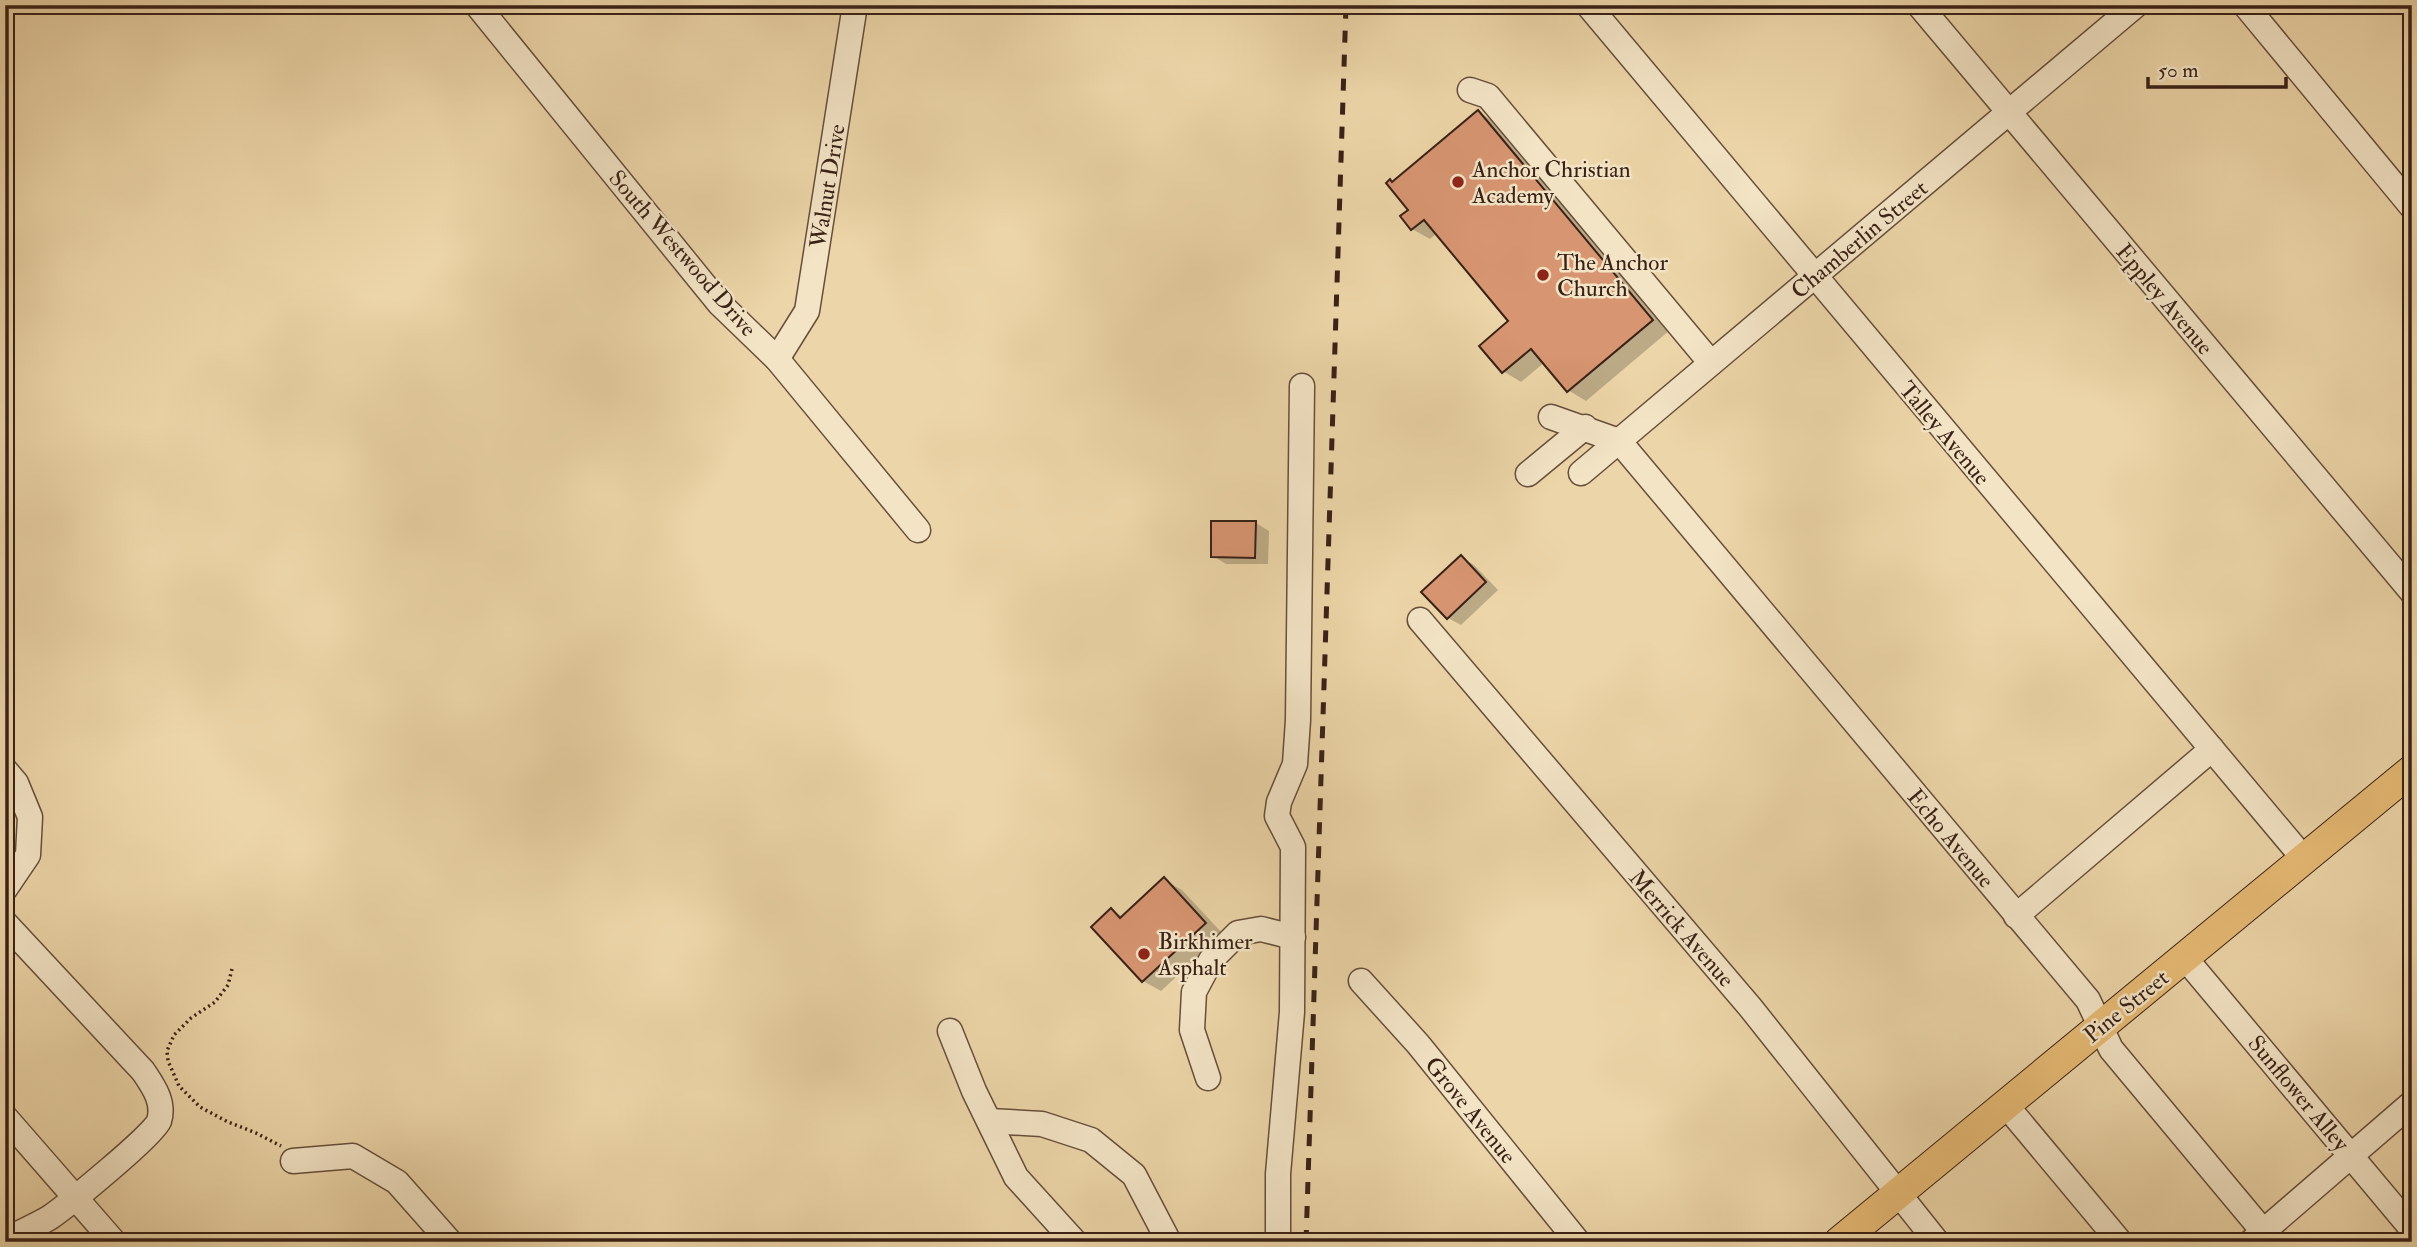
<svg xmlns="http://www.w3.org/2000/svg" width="2417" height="1247" font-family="'IM FELL Double Pica',serif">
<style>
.shadow{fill:#0003}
.building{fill:#d79571;stroke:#392117;stroke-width:2}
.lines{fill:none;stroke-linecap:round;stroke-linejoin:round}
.minor-casing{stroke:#664e3b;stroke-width:27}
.major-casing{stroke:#392117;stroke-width:32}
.path{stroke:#392117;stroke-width:3.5;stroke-dasharray:2 3.5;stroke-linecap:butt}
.minor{stroke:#f3e4c6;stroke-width:24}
.major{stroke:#e6ba74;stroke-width:30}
.rail{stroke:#392117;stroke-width:5;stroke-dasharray:12 12;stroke-linecap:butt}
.poi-dot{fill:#8f2418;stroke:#f3e4c6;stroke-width:2.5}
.labels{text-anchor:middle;stroke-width:5;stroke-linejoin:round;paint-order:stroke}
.poi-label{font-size:23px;fill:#392117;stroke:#f3e4c6;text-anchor:start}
.street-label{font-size:23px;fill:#392117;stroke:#f3e4c6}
</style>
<rect width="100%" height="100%" fill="#ecd5a8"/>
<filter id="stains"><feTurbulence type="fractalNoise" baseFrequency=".00286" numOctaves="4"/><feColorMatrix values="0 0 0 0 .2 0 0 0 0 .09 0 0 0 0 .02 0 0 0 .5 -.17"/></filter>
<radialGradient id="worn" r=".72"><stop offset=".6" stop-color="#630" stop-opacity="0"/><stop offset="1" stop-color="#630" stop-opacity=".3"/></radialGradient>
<g class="shadow">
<polygon points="1478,112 1496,123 1670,330 1586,401 1568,390 1545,362 1521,382 1503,371 1511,321 1437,233 1430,239 1412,229 1411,210 1394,183"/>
<polygon points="1256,523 1269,531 1268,564 1226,564 1213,556"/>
<polygon points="1461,557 1474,565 1498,590 1461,625 1448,618"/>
<polygon points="1164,880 1182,890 1223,934 1161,991 1143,981 1112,910 1123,917"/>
</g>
<g class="building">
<polygon points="1478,110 1653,320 1567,392 1531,349 1502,373 1479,346 1508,321 1424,220 1411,230 1400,216 1408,210 1386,183 1390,179 1392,182"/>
<polygon points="1211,521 1256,521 1255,558 1211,557"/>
<polygon points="1461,555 1486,582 1447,619 1421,592"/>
<polygon points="1164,877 1206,923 1142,982 1091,927 1111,908 1120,918"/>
</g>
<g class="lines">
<g class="minor-casing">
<g id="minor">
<polyline points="477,5 719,303 777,359 918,530"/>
<polyline points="1588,5 2304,859"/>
<polyline points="1919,5 2412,592"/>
<polyline points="2245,5 2412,207"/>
<polyline points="1470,90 1488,96 1711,363"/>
<polyline points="777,359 807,311 855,5"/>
<polyline points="1551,417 1619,441 2088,1000 2111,1049 2272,1242"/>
<polyline points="1581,473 2136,5"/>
<polyline points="1528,474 1585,427"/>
<polyline points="1420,620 1750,1007 1937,1242"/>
<polyline points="5,770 16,783 30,817 28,855 5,889"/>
<polyline points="2016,916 2212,749"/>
<path d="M5,923L143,1071C153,1086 165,1102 159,1121C156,1133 64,1208 49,1218C35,1226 20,1233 5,1240"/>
<polyline points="2185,958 2412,1229"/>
<polyline points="1361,981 1418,1044 1578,1242"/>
<polyline points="950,1031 974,1091 1016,1177 1075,1242"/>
<polyline points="1208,1078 1192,1030 1194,992 1211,960 1238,933 1261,929 1293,937"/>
<polyline points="2005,1104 2120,1242"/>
<polyline points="5,1117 114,1242"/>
<polyline points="989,1121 1042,1124 1091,1140 1134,1175 1169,1242"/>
<polyline points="293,1161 353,1156 397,1182 450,1242"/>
<polyline points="1278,1242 1278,1174 1292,1012 1293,847 1277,816 1279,802 1295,764 1298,720 1302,386"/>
<polyline points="2251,1242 2412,1103"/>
</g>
</g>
<g class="major-casing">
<polyline id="major" points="1839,1242 2412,770"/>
</g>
<polyline class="path" points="232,969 228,985 215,1002 191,1018 174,1035 167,1051 168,1061 179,1086 200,1107 228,1122 256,1133 281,1146"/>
<use href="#minor" class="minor"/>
<use href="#major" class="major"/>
<polyline class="rail" points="1306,1242 1346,5"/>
</g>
<g class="poi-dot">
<circle cx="1458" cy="182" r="7"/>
<circle cx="1543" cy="275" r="7"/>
<circle cx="1144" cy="954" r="7"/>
</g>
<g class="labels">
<g class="poi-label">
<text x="1472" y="177">Anchor Christian<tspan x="1472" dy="26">Academy</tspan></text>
<text x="1557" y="270">The Anchor<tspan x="1557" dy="26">Church</tspan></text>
<text x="1158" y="949">Birkhimer<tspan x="1158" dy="26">Asphalt</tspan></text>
</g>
<g class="street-label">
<text transform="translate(827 186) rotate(-81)" y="8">Walnut Drive</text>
<text transform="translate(1859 239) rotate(-40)" y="8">Chamberlin Street</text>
<text transform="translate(683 253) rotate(49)" y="8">South Westwood Drive</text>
<text transform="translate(2165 299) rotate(50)" y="8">Eppley Avenue</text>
<text transform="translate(1945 433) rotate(50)" y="8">Talley Avenue</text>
<text transform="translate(1951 838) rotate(50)" y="8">Echo Avenue</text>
<text transform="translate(1682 928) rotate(49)" y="8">Merrick Avenue</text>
<text transform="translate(2126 1006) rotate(-39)" y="8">Pine Street</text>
<text transform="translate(2299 1093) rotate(50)" y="8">Sunflower Alley</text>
<text transform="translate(1471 1110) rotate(51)" y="8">Grove Avenue</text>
</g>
</g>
<rect width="2417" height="1247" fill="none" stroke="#ecd5a8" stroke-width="28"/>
<rect x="7" y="7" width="2403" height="1233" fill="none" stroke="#392117" stroke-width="3.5"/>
<rect x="14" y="14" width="2389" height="1219" fill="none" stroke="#392117" stroke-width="2"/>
<path d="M2148 77v10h138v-10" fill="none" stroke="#392117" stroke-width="3.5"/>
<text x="2158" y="77" font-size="21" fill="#392117" stroke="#f3e4c6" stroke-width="5" paint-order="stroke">50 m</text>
<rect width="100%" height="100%" filter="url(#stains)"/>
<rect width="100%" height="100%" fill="url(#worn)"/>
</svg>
